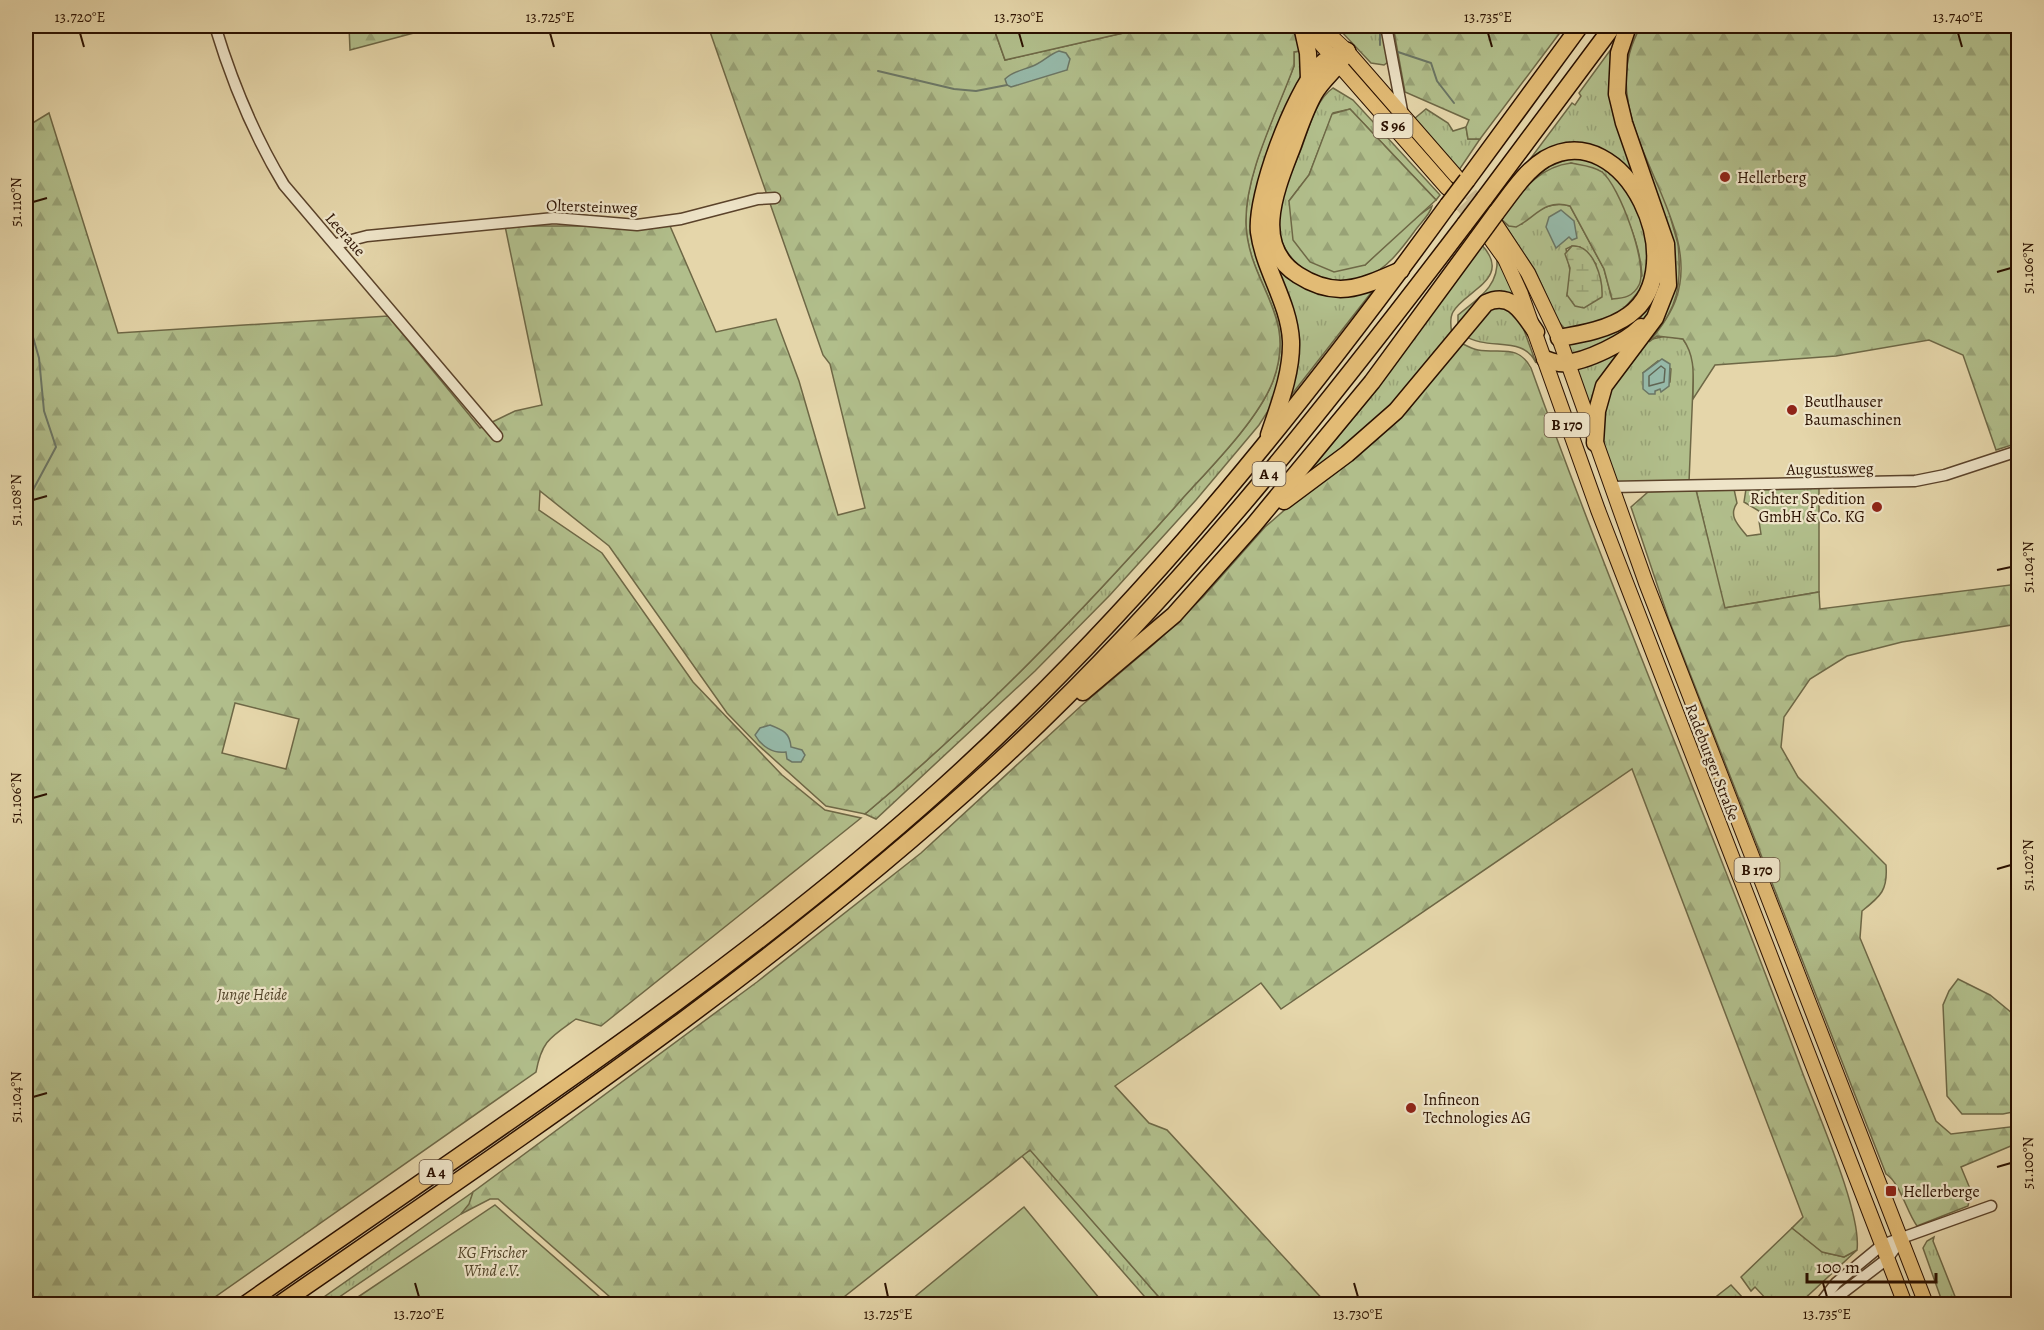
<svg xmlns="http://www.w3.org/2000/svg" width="2044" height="1330" font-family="Alegreya,serif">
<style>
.grass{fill:url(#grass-tufts);stroke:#6e6846;stroke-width:1.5;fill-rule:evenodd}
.forest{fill:url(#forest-firs);stroke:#6e6846;stroke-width:1.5;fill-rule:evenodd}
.wetland{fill:url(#wetland-marsh);stroke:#6e6846;stroke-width:1.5}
.garden{fill:#b1be8b;stroke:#6e6846;stroke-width:1.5}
.water{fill:#96b9a9;stroke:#6b7665;stroke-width:1.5}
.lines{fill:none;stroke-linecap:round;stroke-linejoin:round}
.shore{stroke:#606554;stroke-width:1.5}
.stream{stroke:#6b7665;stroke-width:2}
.major-tunnel{stroke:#c9b890;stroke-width:14;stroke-dasharray:14 7;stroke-linecap:butt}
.minor-casing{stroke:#5a422a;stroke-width:13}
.major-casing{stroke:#2b1100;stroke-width:16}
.highway-casing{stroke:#2b1100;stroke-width:19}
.minor{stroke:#eee4c8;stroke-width:10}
.major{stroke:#e2bb75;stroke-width:14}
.highway{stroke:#e2bb75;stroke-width:16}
.highway-bridge-casing{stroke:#2b1100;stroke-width:19;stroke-linecap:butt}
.highway-bridge{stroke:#e2bb75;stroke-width:16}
.ticks{fill:none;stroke:#2b1100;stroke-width:2}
.poi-dot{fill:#8f2418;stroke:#eee4c8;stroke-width:2}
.labels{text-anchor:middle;stroke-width:4.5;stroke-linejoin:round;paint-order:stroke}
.shield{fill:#eee4c8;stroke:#66503c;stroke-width:1.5}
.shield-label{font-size:15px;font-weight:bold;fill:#2b1100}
.poi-label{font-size:16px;fill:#2b1100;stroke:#eee4c8;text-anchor:start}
.street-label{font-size:16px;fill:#2b1100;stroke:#eee4c8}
.park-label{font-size:16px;font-style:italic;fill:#53452a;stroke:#eee4c8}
.neatline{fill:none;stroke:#2b1100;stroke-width:2}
.ticks-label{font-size:15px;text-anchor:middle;fill:#2b1100}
</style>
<defs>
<pattern id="grass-tufts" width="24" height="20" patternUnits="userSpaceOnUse" patternTransform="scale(1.5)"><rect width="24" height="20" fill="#b1be8b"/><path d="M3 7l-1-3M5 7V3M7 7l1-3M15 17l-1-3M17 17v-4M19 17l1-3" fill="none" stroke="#98a276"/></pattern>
<pattern id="forest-firs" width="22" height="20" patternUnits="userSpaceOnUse" patternTransform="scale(1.5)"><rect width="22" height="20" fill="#b1be8b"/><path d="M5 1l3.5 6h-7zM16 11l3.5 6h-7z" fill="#98a276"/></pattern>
<pattern id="wetland-marsh" width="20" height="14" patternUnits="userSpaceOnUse" patternTransform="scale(1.5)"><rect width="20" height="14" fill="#b1be8b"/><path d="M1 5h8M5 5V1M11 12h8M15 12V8" fill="none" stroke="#98a276"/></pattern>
</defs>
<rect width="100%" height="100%" fill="#e5d6aa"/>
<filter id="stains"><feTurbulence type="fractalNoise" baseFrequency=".00333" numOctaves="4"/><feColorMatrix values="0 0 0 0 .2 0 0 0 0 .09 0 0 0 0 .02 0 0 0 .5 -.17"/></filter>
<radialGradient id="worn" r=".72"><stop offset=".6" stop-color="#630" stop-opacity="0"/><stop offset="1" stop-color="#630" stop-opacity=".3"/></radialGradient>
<g class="grass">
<polygon points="1332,26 1383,26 1388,62 1384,65 1371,63 1340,30"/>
<path d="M1636,26H1641L1626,61L1678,244C1682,285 1678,307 1652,339L1666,336L1683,339L1691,351L1694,363L1689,482H1618L1614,477L1601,434L1602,397L1669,302L1627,115L1621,74L1630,38ZM1658,361L1671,369L1670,382L1655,391L1643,373Z"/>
<polygon points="1614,45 1645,200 1593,150 1519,174 1572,103 1575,105 1581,96 1579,93"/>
<path d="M1300,51L1303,73L1261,180L1286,353L1273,403L1259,425L1196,500L1110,595L1035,671L876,819L865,814C980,718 1083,611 1182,499C1211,467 1258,420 1273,381C1298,313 1249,287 1246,225C1244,175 1276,113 1294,66V52Z"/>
<path d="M1333,88L1353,100L1440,195L1436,200L1350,109L1333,113L1309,175L1289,201L1365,265L1407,224L1432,206C1430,215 1420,223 1414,232C1402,248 1388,268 1368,276C1330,293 1279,267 1278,222C1278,198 1291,174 1300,152C1308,132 1315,100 1333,88Z"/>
<polygon points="1426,109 1448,123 1453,131 1466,127 1468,139 1480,139 1459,170 1414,119"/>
<path d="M1571,158L1601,163L1624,181L1650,242V278L1617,317L1566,330L1558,321L1535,270L1500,218L1509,226L1522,224C1532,210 1554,201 1570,206L1604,269L1612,299L1642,276C1640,239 1621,203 1602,172L1571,163L1527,186L1537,171ZM1572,246L1580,247L1596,264L1567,295L1571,276L1566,249Z"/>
<polygon points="1268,239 1289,275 1374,289 1289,398 1293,377"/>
<path d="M1481,244C1514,279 1465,290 1453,312C1449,319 1451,328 1452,335L1377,425L1305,477L1368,400Z"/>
<path d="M1497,258L1518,301L1511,297L1458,328V315C1478,298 1499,287 1497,258Z"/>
<polygon points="1660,279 1663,279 1654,309 1633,331 1572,358 1566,343 1611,329"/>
<path d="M1506,307L1520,319L1536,363C1523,334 1487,352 1464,335L1488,309Z"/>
<polygon points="1627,343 1593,413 1574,365"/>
<path d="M1819,488V592L1724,608L1696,490L1734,489L1737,503C1728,516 1738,525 1747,536L1761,534L1759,521L1763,519L1759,511L1744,502L1746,489Z"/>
<polygon points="1031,1150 1165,1304 1151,1304 1021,1155"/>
<polygon points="473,1192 470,1204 461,1214 329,1304 314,1304"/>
<polygon points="1792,1228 1823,1252 1844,1257 1857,1250 1799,1304 1766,1304 1769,1302 1755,1287 1751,1291 1741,1277"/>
<polygon points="1934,1237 1933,1241 1958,1304 1943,1304 1923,1248 1927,1241"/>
<polygon points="1731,1285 1743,1298 1740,1301 1743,1304 1708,1303"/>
</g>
<g class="forest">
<polygon points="349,26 440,26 350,50"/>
<path d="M708,26H993L1005,60L1154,26H1293L1300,51L1294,52V66C1277,113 1244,175 1246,225C1249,286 1298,314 1273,381C1258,420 1211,467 1182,499C1083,611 980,718 865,814L826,806L758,745L727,713L609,546L540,491L539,510L602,553L693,682L782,775L825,810L861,818L601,1026L576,1019C551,1037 542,1040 536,1072L205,1304H28L26,1296V127L49,113L118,333L388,316L480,428L515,411L542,405L505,226H670L716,332L776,319L799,381L838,515L865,508L830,364L823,355ZM235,703L299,719L286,769L222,753Z"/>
<polygon points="1393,26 1565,26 1480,139 1468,139 1466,127 1469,120 1405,92"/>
<path d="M1641,26H2018V443L1996,450L1963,355L1929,340L1836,356L1715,365L1693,399C1693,376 1696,358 1683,339L1657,336L1649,342C1660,329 1670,316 1676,299C1707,212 1585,121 1641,26Z"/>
<polygon points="1350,109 1436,200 1365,265 1334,272 1310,262 1293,240 1289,201 1309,175 1332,114"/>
<path d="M1571,163C1581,165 1594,166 1602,172C1619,185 1649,266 1639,285C1633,297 1624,298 1612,299L1604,269L1570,206C1544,198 1534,219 1516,227L1509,226L1500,218C1520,194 1537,167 1571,163Z"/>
<path d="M1459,342C1465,345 1472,349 1478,350C1501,354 1518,344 1531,368C1615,602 1714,832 1800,1066C1815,1108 1862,1211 1857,1250L1844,1257L1822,1252L1792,1228L1803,1217L1632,769L1281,1009L1261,983L1115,1086L1149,1123L1167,1130L1327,1304H1165L1030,1150L835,1304H618L498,1199H490L461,1214L469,1204L473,1192L757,982L921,853L1081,706L1154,644L1203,597L1265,527L1304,493Z"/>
<path d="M1696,490L1725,608L1819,592L1820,609L2018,584V624L1902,642L1847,656L1810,679L1784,717L1781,747L1798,777L1886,865C1888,890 1881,896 1862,911L1860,938L1936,1121L1951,1134L2018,1126V1143L1961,1167L1971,1191L1968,1206L1917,1226C1906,1211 1901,1184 1886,1174L1669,620L1631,507L1648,492Z"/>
<polygon points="1958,979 1990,995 2018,1018 2018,1111 2003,1114 1962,1114 1947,1096 1943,1005 1949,991"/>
</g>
<path class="wetland" d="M1572,246C1594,244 1603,280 1602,297L1584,308L1575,306L1567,295L1570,268L1565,254Z"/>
<g class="garden">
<polygon points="993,26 1154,26 1005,60"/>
<polygon points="495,1205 608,1304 347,1304 361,1295"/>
<polygon points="1024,1207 1100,1299 1093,1304 906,1304"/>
</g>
<g class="water">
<path d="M1059,51L1066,53L1070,59L1067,70L1011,87L1007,85L1005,79C1014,70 1026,70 1037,64C1045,60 1050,54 1059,51Z"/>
<polygon points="1561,210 1574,221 1577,238 1572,240 1569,237 1556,248 1546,227 1549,217"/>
<polygon points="1662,359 1670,364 1669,386 1661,392 1660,389 1655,391 1655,394 1649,394 1643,389 1643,373"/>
<path d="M770,725C783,730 790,733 791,747L802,750L805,755L801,762H792L787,759L786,752C773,754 761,746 755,735L760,728Z"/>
</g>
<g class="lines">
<polygon class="shore" points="1661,366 1665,369 1664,382 1649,386 1649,376"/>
<g class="stream">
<polyline points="1380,26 1380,45"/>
<polyline points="1398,52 1431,63 1437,81 1454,103"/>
<polyline points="878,71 954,89 976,91 1007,85"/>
<polyline points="26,313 39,358 44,411 56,447 26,503"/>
</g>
<g class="major-tunnel">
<polyline points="1457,178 1485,211"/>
<polyline points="1448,189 1477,222"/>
</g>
<g class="minor-casing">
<g id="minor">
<path d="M215,26C232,82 253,134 284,185L497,436"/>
<polyline points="1386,26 1403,116"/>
<polyline points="336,244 367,236 554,218 637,225 681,219 758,199 775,198"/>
<polyline points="1611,487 1915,481 1945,475 2018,451"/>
<polyline points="1820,1304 1836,1283 1882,1245 1991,1206"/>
<polyline points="1828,1304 1887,1259 1901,1240"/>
</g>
</g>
<g class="major-casing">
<g id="major">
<polyline points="1305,26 1447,188"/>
<polyline points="1320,26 1347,51 1456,176"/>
<polyline points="1495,223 1528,273 1559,338 1646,583 1926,1304"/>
<polyline points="1487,234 1505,259 1521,294 1598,510 1905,1304"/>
</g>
</g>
<g class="highway-casing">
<g id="highway">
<polyline points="1302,26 1308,53 1309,79"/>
<path d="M1347,51C1339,68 1323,78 1314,94C1305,110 1299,128 1293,145C1278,185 1250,245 1298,275C1337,300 1362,287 1401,270"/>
<polyline points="1467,180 1580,26"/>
<polyline points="1484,199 1613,26"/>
<path d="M1496,213C1510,195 1525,171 1545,159C1625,114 1695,267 1629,315C1610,329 1582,334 1559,338"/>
<path d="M1545,359C1551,361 1558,364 1564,363C1586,362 1626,342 1641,327"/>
<path d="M1269,435C1279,405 1292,373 1291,341C1289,302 1264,270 1259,232C1255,196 1294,93 1319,66C1327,58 1336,54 1347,51"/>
<polyline points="1595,443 1597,411 1604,386 1655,318 1668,285 1666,244 1624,123 1617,94 1619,53 1628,26"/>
<path d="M1284,501L1347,454L1396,411L1486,303C1511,291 1523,313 1536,332"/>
<polyline points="1083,692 1174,615 1253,526 1372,382 1477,239"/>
<path d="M246,1304C482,1138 726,982 941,789C1135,614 1295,416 1448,205"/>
<path d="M280,1304C524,1135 772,970 992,768C1170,605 1319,416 1465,224"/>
</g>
</g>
<use href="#minor" class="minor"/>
<use href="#major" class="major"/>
<use href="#highway" class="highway"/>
<g class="highway-bridge-casing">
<g id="highway-bridge">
<polyline points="1448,205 1467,180"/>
<polyline points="1465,224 1484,199"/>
<polyline points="1477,239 1496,213"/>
</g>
</g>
<use href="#highway-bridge" class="highway-bridge"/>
</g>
<path class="ticks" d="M80,33L84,47M550,33L554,47M1019,33L1023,47M1488,33L1492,47M1958,33L1962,47M33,202L47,198M1997,272L2011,268M33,500L47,496M1997,570L2011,567M33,798L47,794M1997,869L2011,865M33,1097L47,1093M1997,1167L2011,1163M415,1283L419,1297M885,1283L888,1297M1354,1283L1358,1297M1823,1283L1827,1297"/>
<g class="poi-dot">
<circle cx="1725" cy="177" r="6"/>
<circle cx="1792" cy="410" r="6"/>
<circle cx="1877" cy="507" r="6"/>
<circle cx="1411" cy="1108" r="6"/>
<rect x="1885" y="1185" width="12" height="12" rx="3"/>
</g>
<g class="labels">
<g class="shield">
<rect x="1373.5" y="114" width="39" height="24" rx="4.5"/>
<rect x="1544.5" y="413" width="45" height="24" rx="4.5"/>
<rect x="1252.5" y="462" width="33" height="24" rx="4.5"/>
<rect x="1734.5" y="858" width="45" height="24" rx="4.5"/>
<rect x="419.5" y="1160" width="33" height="24" rx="4.5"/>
</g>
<g class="shield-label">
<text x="1393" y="131">S 96</text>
<text x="1567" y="430">B 170</text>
<text x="1269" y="479">A 4</text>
<text x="1757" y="875">B 170</text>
<text x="436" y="1177">A 4</text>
</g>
<g class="poi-label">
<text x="1737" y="183">Hellerberg</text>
<text x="1804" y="407">Beutlhauser<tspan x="1804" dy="18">Baumaschinen</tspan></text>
<text x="1865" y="504" text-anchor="end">Richter Spedition<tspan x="1865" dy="18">GmbH &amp; Co. KG</tspan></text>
<text x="1423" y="1105">Infineon<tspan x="1423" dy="18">Technologies AG</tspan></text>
<text x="1903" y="1197">Hellerberge</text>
</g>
<g class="street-label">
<text transform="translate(592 206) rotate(2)" y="6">Oltersteinweg</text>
<text transform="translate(346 234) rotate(49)" y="6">Leeraue</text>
<text transform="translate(1830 468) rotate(-1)" y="6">Augustusweg</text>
<text transform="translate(1713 762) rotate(69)" y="6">Radeburger Straße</text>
</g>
<g class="park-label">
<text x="252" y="1000">Junge Heide</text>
<text x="492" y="1258">KG Frischer<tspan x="492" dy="18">Wind e.V.</tspan></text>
</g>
</g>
<rect width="2044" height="1330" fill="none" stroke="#e5d6aa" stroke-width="66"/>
<path d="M1807 1273v9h129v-9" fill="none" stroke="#2b1100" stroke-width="3"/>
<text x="1816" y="1273" font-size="18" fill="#2b1100" stroke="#eee4c8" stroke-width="4.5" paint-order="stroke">100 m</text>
<rect x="33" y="33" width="1978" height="1264" class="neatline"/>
<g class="ticks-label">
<text x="80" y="22">13.720°E</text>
<text x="550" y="22">13.725°E</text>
<text x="1019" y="22">13.730°E</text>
<text x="1488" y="22">13.735°E</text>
<text x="1958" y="22">13.740°E</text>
<text transform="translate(16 202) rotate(-90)" y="5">51.110°N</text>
<text transform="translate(2028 268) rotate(-90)" y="5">51.106°N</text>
<text transform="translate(16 500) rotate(-90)" y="5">51.108°N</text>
<text transform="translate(2028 567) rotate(-90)" y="5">51.104°N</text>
<text transform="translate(16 798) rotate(-90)" y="5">51.106°N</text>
<text transform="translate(2028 865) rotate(-90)" y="5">51.102°N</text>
<text transform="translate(16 1097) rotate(-90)" y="5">51.104°N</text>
<text transform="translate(2028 1163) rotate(-90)" y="5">51.100°N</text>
<text x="419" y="1319">13.720°E</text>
<text x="888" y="1319">13.725°E</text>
<text x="1358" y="1319">13.730°E</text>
<text x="1827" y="1319">13.735°E</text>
</g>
<rect width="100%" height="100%" filter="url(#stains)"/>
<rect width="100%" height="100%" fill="url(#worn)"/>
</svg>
